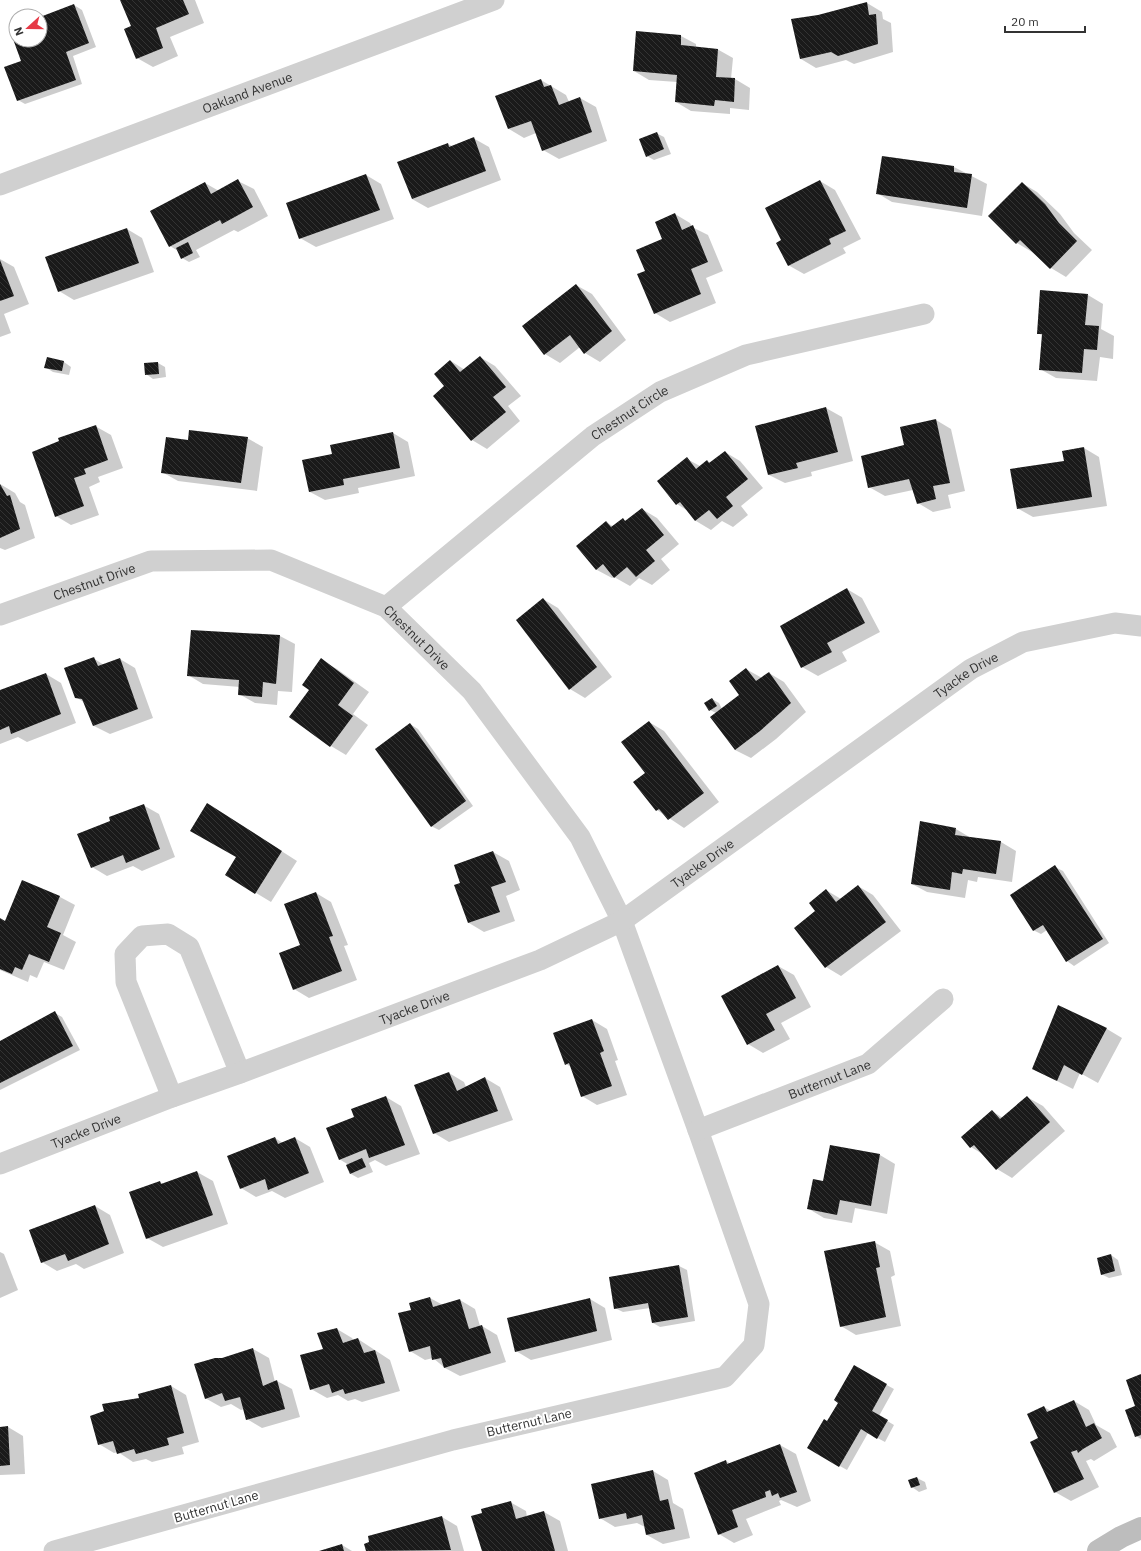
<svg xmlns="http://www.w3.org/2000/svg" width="1141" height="1551" font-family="'IBM Plex Sans',sans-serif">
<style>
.shadow{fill:#0003}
.building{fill:url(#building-back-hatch)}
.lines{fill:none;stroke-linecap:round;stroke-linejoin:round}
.street{stroke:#d0d0d0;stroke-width:21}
.secondary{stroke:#bdbdbd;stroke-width:22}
.labels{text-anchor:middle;stroke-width:4;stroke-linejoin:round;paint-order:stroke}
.street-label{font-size:13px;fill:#333;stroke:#fff}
</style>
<defs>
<pattern id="building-back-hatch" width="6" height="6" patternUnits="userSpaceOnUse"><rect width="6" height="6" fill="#1a1a1a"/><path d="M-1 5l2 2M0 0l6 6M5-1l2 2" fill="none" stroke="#333"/></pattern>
</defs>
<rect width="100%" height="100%" fill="#fff"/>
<g class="shadow">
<polygon points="121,0 195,0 204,23 170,37 178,56 153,67 137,58 132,27"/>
<polygon points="867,3 882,12 883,19 891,23 893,52 854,64 846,60 816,68 801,59 819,16"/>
<polygon points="74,5 82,10 96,47 73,56 82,84 25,104 18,100 23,62 10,29 16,27 16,40 40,40 40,18"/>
<polygon points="637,32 681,36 696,44 696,48 717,49 733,58 731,79 735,79 750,88 749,110 730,108 730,114 691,111 676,102 677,82 649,80 634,71"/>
<polygon points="541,80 566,95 569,102 580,98 596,107 607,141 559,159 543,150 536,133 524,138 509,129"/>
<polygon points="656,133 664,137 671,154 654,160 647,156"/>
<polygon points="473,138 489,147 501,180 428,208 412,199 448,144 452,146"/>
<polygon points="954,167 987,184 982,216 892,202 877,193"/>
<polygon points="366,175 381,184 394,219 316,247 300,238"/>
<polygon points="238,181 254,189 268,216 238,232 234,230 196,250 200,257 189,262 182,258 178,251 170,246 205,183 219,191"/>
<polygon points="820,181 835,190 861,239 843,248 846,253 804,274 788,265"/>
<polygon points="1022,183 1037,192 1060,214 1074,233 1092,250 1066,277 1051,268 1032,252 1017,243"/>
<polygon points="675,214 690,223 692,227 708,235 723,271 706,278 716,303 670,322 655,313 646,271"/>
<polygon points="127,229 142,238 154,272 74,300 59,291"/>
<polygon points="0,259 14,267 29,304 4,314 11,333 0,337"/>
<polygon points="576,285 592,294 626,340 600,362 585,353 580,347 560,363 545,354"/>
<polygon points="1088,295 1103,304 1101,329 1114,336 1113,359 1100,357 1097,381 1056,378 1040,369 1043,336 1038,333"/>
<polygon points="480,357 495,366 521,396 508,406 520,421 487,449 472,440 446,386 451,361 465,370"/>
<polygon points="64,362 71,367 69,375 53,372 45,367"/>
<polygon points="158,363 165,367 166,377 153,379 146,374"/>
<polygon points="826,408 842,417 853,461 811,472 812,476 785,483 769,475"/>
<polygon points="936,420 951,429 965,491 948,495 951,508 933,512 918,503 913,490 885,496 869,487 905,445"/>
<polygon points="95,426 111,435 123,468 98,477 100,482 89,487 99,515 71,525 56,516"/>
<polygon points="393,433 408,442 415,476 358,488 359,493 325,500 310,492 334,455"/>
<polygon points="247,438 263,447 257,491 178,481 162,472 189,441"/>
<polygon points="1084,448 1099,457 1107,506 1033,517 1017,508 1065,462"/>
<polygon points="725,452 740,461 763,488 741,506 748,515 733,527 722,521 711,530 696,521 688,511 677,504 687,459 700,466 707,461 711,463"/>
<polygon points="0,484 15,493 20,502 25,505 35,538 5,550 0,548"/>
<polygon points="642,509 657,518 679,544 661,559 670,570 652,585 639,578 630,586 614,577 612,578 597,570 577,546 606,522 614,527 623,519 626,521"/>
<polygon points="847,589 862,598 880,632 842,652 847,661 818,676 802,667"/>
<polygon points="543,599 558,608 612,677 585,698 570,689 517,620"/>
<polygon points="280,636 295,644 292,692 278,691 277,705 255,703 239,694 240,687 203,684 188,675"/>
<polygon points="93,658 104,665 120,659 135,668 153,718 110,734 94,726 85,703 76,697"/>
<polygon points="321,660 337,669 369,692 353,714 368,725 346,755 331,746 291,716 310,690"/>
<polygon points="746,669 762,678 769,673 784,682 806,712 776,739 751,758 735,750 716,713 710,710 712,699 719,703 722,709 741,695"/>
<polygon points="46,674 61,683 76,723 27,742 18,737 0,744 0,691"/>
<polygon points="649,722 664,731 719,802 684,828 657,810 646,773"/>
<polygon points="410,724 418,729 473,806 439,830 431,826"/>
<polygon points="143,805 159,814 175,857 142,871 133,866 107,876 92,867 112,822"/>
<polygon points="222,813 297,861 271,902 226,875 237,857"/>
<polygon points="956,829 971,838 1001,842 1016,851 1012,882 978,877 977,882 968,880 965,898 927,892 912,884"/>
<polygon points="493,852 509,861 520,890 506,896 515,921 484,932 469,923 456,885 461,883"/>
<polygon points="1055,867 1063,871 1109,943 1074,966 1067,961 1047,930 1041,934 1033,930"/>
<polygon points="858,886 873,895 901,931 841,976 826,967 817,911 826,890 841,899"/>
<polygon points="316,893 331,902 348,945 344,946 357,980 309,998 294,989 301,946"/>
<polygon points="60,897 75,905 63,935 76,942 64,970 44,962 37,978 30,975 28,982 0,970 0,920 6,922"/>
<polygon points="778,966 794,975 811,1007 781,1023 790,1039 763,1053 748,1044"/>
<polygon points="1059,1007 1107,1029 1122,1038 1098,1083 1080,1073 1073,1089 1033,1069"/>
<polygon points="55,1013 62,1017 80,1050 0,1090 0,1042"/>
<polygon points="592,1020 607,1029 618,1060 615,1061 627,1095 597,1105 582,1096 571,1067 566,1064"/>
<polygon points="449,1073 464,1082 466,1087 485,1078 500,1087 513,1120 449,1142 434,1133"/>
<polygon points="386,1097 401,1106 420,1154 386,1166 375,1160 369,1163 373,1172 358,1178 351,1174 349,1165 339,1159 355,1118"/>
<polygon points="1027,1097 1043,1106 1065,1131 1012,1178 997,1169 984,1155 971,1147 992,1111 1003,1118"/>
<polygon points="275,1138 283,1143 295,1138 310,1147 324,1182 285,1198 272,1191 256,1197 241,1188"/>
<polygon points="880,1155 895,1164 887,1214 855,1208 852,1223 824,1218 809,1209"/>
<polygon points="197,1172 213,1181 228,1224 163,1247 147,1238 160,1182 163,1184"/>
<polygon points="95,1206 110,1215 124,1253 84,1269 76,1264 57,1271 42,1262"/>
<polygon points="874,1242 890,1251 895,1275 891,1277 901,1326 856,1335 841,1326"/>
<polygon points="0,1252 4,1254 18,1290 0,1298"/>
<polygon points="1111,1255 1118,1260 1122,1275 1109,1278 1101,1274"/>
<polygon points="679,1266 687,1270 695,1321 660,1327 653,1323 650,1308 623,1312 615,1308 610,1277"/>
<polygon points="430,1298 443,1305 460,1300 475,1309 480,1326 482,1326 497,1335 506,1362 460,1376 445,1368 433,1358 425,1360 410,1351 412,1310"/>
<polygon points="590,1299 605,1308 612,1340 531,1360 516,1351"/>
<polygon points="337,1329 352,1338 354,1341 358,1339 390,1360 400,1391 362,1402 355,1399 348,1401 338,1395 327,1398 311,1389 325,1350"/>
<polygon points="253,1349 269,1358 275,1382 277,1381 292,1389 300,1417 262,1428 247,1419 244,1409 241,1410 231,1404 221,1407 205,1398 222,1359"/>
<polygon points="854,1367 894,1389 879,1416 894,1425 885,1442 868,1433 847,1470 808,1448 828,1422 839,1402"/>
<polygon points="1141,1375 1141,1439 1136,1436 1137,1407"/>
<polygon points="171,1386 186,1395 199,1442 182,1447 184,1454 152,1462 146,1459 133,1462 118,1452 114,1453 99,1444 140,1399"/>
<polygon points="1074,1401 1089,1410 1096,1425 1110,1433 1117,1447 1094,1461 1091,1459 1086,1461 1099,1487 1071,1501 1055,1492 1044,1407 1051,1411"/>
<polygon points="8,1427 23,1436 25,1474 0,1475 0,1428"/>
<polygon points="780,1445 796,1454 811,1501 797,1507 781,1500 779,1501 781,1505 746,1519 753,1535 734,1543 719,1534 726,1461 731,1464"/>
<polygon points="653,1471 668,1480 673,1503 683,1509 690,1538 663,1544 647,1535 645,1527 637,1523 615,1527 600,1518"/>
<polygon points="917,1478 925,1482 927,1489 919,1492 912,1487"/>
<polygon points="510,1502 526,1511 527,1517 544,1512 560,1521 568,1551 483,1551 483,1513"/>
<polygon points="442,1517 457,1526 464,1551 367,1551 365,1544"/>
<polygon points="342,1545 352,1551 321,1551"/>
</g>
<g class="building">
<polygon points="120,0 183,0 189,14 156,28 163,48 136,59 124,29 131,26"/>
<polygon points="867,2 869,15 876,14 878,44 838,56 831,52 800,59 791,19 818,15"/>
<polygon points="74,4 89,43 66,52 76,80 17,101 4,67 21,61 9,28 16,26 16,40 40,40 40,17"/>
<polygon points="636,31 681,35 681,45 718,49 716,77 735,78 734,102 715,100 714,106 675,102 677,75 633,71"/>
<polygon points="541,79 544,87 551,85 559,105 580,97 592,132 542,151 531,121 508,129 495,96"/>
<polygon points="657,132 664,149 646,157 639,139"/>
<polygon points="474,137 486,171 412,199 397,162 448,143 449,147"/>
<polygon points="882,156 954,166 954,172 972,174 967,208 876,194"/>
<polygon points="366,174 380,210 299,239 286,203"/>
<polygon points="238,179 253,207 222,224 220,220 169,247 150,211 205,182 211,194"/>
<polygon points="820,180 846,231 829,239 831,244 788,266 776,243 781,240 765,208"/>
<polygon points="1022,182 1045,204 1059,223 1077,241 1050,269 1020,240 1016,244 988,216"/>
<polygon points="675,213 682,230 693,225 708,262 691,269 701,294 654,314 637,274 645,271 636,250 662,239 655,222"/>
<polygon points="127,228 139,263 58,292 45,257"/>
<polygon points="188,242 193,253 181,259 176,248"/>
<polygon points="0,260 14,296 0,301"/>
<polygon points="576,284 612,331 584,354 570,335 544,355 522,326"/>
<polygon points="1040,290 1088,294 1085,325 1099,326 1097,350 1084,349 1082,373 1039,370 1042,334 1037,334"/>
<polygon points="480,356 506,387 493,397 506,412 471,441 433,396 444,386 434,374 450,360 460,372"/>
<polygon points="47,357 64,361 62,371 44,368"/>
<polygon points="158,362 159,374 145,375 144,363"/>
<polygon points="826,407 838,452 796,463 798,468 768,475 755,426"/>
<polygon points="936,419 950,483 933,486 936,499 917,504 909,479 868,488 861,456 904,445 900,427"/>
<polygon points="96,425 108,460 84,469 86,474 74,478 84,506 55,517 32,452 59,441 58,438"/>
<polygon points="189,430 248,437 241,483 161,473 166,437 188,440"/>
<polygon points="393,432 400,468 343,479 344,485 309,492 302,460 332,454 330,445"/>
<polygon points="1084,447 1092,497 1017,509 1010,469 1064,461 1062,451"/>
<polygon points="725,451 748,479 726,497 733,506 717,519 709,510 695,521 680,502 676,505 657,481 687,457 696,469 707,460 709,463"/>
<polygon points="0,484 7,496 10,495 20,529 0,538"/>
<polygon points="642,508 664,535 646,550 655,561 636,577 627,567 614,578 603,564 596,570 576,546 606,521 611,527 623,518 625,521"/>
<polygon points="847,588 865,623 827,643 832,652 801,668 780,626"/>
<polygon points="543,598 597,667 569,690 516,620"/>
<polygon points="191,630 280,635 276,684 263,682 262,697 238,695 239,680 187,676"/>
<polygon points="94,657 98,666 120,658 138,709 93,726 82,699 75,698 64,668"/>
<polygon points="321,658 354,683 338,705 353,716 330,747 289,717 309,690 302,685"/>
<polygon points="746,668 756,681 769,672 791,703 760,731 735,750 710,717 739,695 729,681"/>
<polygon points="46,673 61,714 11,734 9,726 0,730 0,690"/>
<polygon points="712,698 717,706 709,711 704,703"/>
<polygon points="649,721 704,793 668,820 659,809 656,811 633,782 645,773 621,742"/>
<polygon points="410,723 466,801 431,827 375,749"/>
<polygon points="207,803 282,851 255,894 225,875 236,857 190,831"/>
<polygon points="144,804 160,849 126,863 123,855 91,868 77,834 110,821 109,817"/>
<polygon points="920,821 956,828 955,835 1001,841 996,874 963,869 962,874 952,872 950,890 911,884"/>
<polygon points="493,851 506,882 491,887 500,912 468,923 454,885 460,883 454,865"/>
<polygon points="1055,865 1103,939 1066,962 1043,925 1033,931 1010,895"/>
<polygon points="22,880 60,896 47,927 61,933 49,962 29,954 22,970 15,967 12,974 0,969 0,918 5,921"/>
<polygon points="858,885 886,922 825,968 794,928 815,911 809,903 826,889 836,902"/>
<polygon points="316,892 333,936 329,937 342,971 293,990 279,953 300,945 284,904"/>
<polygon points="778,965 796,998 766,1014 775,1030 747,1045 721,996"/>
<polygon points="1058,1005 1107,1028 1082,1075 1064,1065 1057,1081 1032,1069"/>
<polygon points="55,1011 73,1046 0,1083 0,1041"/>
<polygon points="592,1019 604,1051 600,1053 612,1086 581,1097 569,1063 565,1065 553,1033"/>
<polygon points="449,1072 457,1091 485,1077 498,1111 433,1134 414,1085"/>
<polygon points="386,1096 405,1145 369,1158 366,1149 339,1160 326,1128 354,1117 351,1109"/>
<polygon points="1027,1096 1050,1122 996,1170 974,1145 970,1148 961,1137 992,1110 1000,1119"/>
<polygon points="275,1137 278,1144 295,1137 309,1173 268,1190 265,1179 240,1189 227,1156"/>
<polygon points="830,1145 880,1154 871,1206 840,1200 837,1215 807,1209 813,1179 823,1181"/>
<polygon points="362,1158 366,1167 350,1174 346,1165"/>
<polygon points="197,1171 213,1215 146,1239 129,1192 160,1181 161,1184"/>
<polygon points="95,1205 109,1244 68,1261 65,1254 41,1263 29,1230"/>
<polygon points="875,1241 880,1267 876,1268 886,1317 840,1327 824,1251"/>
<polygon points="1111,1254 1115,1271 1101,1275 1097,1258"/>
<polygon points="679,1265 688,1317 652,1323 648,1303 614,1309 609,1277"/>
<polygon points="430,1297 433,1307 460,1299 469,1329 482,1325 491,1353 444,1368 441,1358 432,1360 430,1346 409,1352 398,1313 411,1310 409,1303"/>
<polygon points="590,1298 597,1331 515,1352 507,1318"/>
<polygon points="337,1328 343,1343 358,1338 364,1353 375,1350 385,1383 345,1394 343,1389 332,1393 329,1384 310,1390 300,1355 323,1349 317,1333"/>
<polygon points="253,1348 263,1386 277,1380 285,1409 246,1420 240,1397 225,1401 222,1393 205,1399 194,1364 215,1358 222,1358"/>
<polygon points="854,1365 887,1384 872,1411 888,1420 877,1439 861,1429 839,1467 807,1448 824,1419 827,1421 838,1403 834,1400"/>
<polygon points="1141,1374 1141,1435 1135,1437 1125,1410 1135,1406 1126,1380"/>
<polygon points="171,1385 184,1433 167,1438 169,1445 136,1454 134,1449 117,1454 113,1441 98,1445 90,1416 104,1411 102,1404 139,1398 138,1394"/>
<polygon points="1074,1400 1086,1427 1094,1423 1102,1438 1083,1449 1078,1453 1077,1450 1071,1452 1084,1479 1054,1493 1030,1442 1038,1438 1027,1414 1044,1406 1047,1412"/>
<polygon points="8,1426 10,1465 0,1466 0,1427"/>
<polygon points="780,1444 797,1492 780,1498 778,1493 772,1496 770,1490 765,1492 766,1497 732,1510 738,1527 718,1535 694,1473 726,1460 727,1464"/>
<polygon points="653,1470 660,1501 668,1499 675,1529 646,1535 642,1515 627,1519 626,1513 599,1519 591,1484"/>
<polygon points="917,1477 920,1485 911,1488 908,1480"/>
<polygon points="511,1501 516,1519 544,1511 555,1551 482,1551 471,1516 482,1513 481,1509"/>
<polygon points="442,1516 451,1550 366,1551 364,1544 369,1542 368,1536"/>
<polygon points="342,1544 344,1551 319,1551"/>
</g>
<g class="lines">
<g class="street">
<path id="s1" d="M0,185L494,0"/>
<path id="s2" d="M386,607L593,436L660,392L746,355L924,314"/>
<path id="s3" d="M0,615L151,561L271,560L386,607L472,691L580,837L622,921L698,1130L759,1304L754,1345L725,1377L453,1440L54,1551"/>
<polyline points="172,1097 126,982 125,954 142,936 168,934 189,947 240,1073"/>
<path id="s4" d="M698,1130L868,1064L943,999"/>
<path id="s5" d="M0,1164L172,1097L240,1073L540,960L622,921L971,669L1023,642L1115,623L1141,626"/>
</g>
<polyline class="secondary" points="1098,1551 1121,1537 1141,1528"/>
</g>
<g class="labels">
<g class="street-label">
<text dy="5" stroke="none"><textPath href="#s1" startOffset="264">Oakland Avenue</textPath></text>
<text dy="5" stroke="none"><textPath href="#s2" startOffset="312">Chestnut Circle</textPath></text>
<text dy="5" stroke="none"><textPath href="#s3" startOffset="100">Chestnut Drive</textPath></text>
<text dy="5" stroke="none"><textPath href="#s3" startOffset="448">Chestnut Drive</textPath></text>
<text dy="5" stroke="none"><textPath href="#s5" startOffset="1091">Tyacke Drive</textPath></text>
<text dy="5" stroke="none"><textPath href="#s5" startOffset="767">Tyacke Drive</textPath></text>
<text dy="5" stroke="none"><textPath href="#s5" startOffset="443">Tyacke Drive</textPath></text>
<text dy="5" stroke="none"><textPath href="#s4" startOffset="141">Butternut Lane</textPath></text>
<text dy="5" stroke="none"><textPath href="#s5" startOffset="92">Tyacke Drive</textPath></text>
<text transform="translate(529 1422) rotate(-13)" y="5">Butternut Lane</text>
<text transform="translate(216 1506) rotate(-16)" y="5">Butternut Lane</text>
</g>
</g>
<g transform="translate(28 28) rotate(249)"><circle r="19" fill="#ffffff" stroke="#adadad"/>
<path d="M0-3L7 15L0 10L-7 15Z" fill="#e63946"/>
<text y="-6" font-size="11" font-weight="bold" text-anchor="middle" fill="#333333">N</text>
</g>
<path d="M1005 26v6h80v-6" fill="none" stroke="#333333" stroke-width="2"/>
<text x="1011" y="26" font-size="12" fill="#333333" stroke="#ffffff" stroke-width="3" paint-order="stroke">20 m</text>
</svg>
